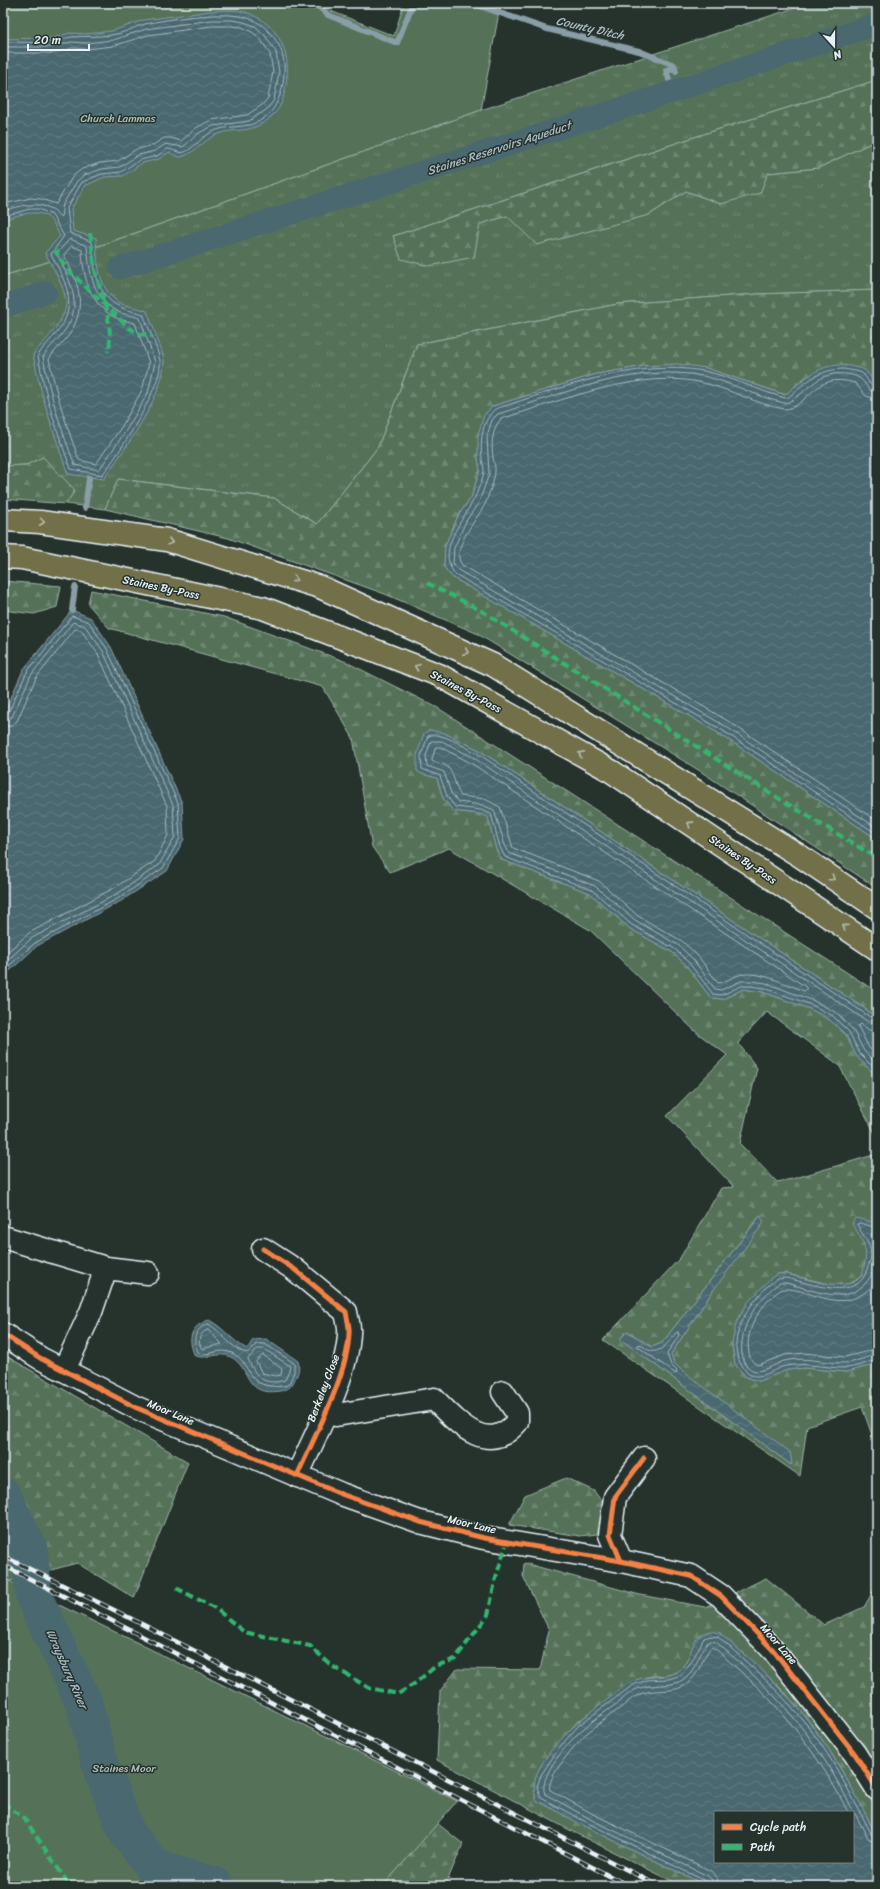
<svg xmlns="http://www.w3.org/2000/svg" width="880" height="1889" font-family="Sriracha,sans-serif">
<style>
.grass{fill:url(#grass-tufts);stroke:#9eb2a8}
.forest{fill:url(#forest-firs);stroke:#9eb2a8;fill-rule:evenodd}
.park{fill:#557259;stroke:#9eb2a8}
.water{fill:url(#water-waves);stroke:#899ea6;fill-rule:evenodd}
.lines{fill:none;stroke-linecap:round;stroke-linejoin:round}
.shore{stroke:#a8bac2;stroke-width:1}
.stream{stroke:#899ea6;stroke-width:6}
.canal{stroke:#496770;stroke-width:22}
.river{stroke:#496770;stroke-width:37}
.minor-casing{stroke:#e8f1f8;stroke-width:25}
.highway-casing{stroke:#e8f1f8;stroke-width:25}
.minor{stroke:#26332d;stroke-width:22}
.highway{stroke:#71704a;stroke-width:22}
.rail-casing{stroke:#e8f1f8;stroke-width:4.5}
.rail{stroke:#26332d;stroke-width:3;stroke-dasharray:9;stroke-linecap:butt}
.quiet{stroke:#33b770;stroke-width:4;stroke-dasharray:8 4;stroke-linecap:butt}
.cycleway-casing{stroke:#26332d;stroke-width:8}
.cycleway{stroke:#f48246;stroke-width:5}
.oneway{stroke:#b8bdb2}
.labels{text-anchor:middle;stroke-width:3;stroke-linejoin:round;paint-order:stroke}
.park-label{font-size:11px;fill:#adbeb8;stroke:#26332d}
.street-label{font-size:11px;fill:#e8f1f8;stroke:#26332d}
.water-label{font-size:12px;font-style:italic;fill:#a8bac2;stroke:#26332d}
</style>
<defs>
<pattern id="grass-tufts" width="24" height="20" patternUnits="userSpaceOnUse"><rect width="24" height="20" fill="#557259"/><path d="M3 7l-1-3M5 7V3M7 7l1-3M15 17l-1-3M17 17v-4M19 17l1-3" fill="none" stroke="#6d8772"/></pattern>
<pattern id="forest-firs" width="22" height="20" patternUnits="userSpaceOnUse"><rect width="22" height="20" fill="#557259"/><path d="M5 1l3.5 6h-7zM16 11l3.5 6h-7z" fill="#6d8772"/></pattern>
<pattern id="water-waves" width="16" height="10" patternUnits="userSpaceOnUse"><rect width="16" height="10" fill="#496770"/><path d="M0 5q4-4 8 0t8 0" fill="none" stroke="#637d85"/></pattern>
</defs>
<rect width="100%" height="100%" fill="#26332d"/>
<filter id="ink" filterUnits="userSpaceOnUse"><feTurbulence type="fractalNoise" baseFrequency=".025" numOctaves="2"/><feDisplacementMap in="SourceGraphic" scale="8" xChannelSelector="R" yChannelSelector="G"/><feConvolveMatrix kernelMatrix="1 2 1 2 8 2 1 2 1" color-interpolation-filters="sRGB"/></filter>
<g filter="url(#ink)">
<polygon class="grass" points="810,3 877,3 877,80 713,131 393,236 480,224 507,216 649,215 686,191 721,204 768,173 818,168 877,140 877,290 758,294 618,304 417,344 378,447 317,524 274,498 119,479 105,509 66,504 75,490 26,465 3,466 3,276 107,243 481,110"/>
<g class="forest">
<polygon points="877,80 877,140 818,168 768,173 760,193 721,204 686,191 649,215 537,245 507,216 480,224 474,257 429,266 401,259 393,236 713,131"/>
<polygon points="877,290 877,386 865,370 804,378 786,395 706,368 646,366 597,374 493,406 478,458 480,470 471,498 458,516 445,546 444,567 452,577 720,734 877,839 877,888 700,771 476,633 385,594 228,538 105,509 118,479 274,498 317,524 378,447 417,344 618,304 758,294"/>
<polygon points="43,457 75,490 66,504 3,499 3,466 26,465"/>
<polygon points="3,581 61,586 57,607 34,614 3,610"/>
<path d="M91,590L224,617L344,661L438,708L877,992V1017L479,750L444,733L422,774L437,778L443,798L453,811L480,814L488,816L496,849L502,860L590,893L629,928L672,952L686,965L711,998L723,999L743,989L750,990L763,992L810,1009L830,1020L846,1035L857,1057L877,1076V1137L839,1065L767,1012L738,1043L757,1068L740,1144L777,1182L792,1179L877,1154V1225L873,1222L863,1240L867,1255L862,1276L851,1283L838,1286L786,1274H778L732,1344L735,1364L746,1377L759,1381L787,1370L804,1368L846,1372L877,1364V1449L862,1407L807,1426L800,1476L603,1340L680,1258L721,1188L734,1187L667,1116L727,1055L696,1032L590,930L449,848L390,872L372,847L353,738L323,687L109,628L88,604ZM759,1217L712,1292L671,1354L674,1363L680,1369L792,1464H790L620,1339L627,1331L652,1347L662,1343Z"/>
<polygon points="3,1354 188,1462 134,1598 77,1563 3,1583"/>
<polygon points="566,1478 594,1491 605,1506 597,1534 580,1536 509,1525 525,1495"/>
<path d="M524,1563L640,1595L705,1607L766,1578L824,1625L864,1607L877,1585V1837C855,1793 832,1749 801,1711C777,1682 748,1658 719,1633L694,1645L688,1659L679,1672L668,1675L646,1677L577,1722L556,1746L537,1774V1800L588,1828L707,1886H682L581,1836L437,1760L440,1691L457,1669L540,1670L549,1630L523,1576Z"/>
<polygon points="437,1823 463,1844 445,1886 383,1886"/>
</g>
<g class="park">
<polygon points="3,3 324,3 333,12 394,36 404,3 487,3 500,7 481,110 107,243 3,276"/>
<polygon points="3,1578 138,1643 457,1801 383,1886 3,1886"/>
</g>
<g class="water">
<path d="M211,11C223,11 236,9 248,13C278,24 292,53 286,84C284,97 282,107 272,116C251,136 237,126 216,135C205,139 190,157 180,157C176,156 172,154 169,152L159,159L142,163L123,176L104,177L85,186L71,209L73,231L96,238C97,261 98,293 122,304C130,307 139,308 147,311C150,320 165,356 164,363C162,400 124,449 104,479L68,474C54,434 41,396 33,354C44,342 64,322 66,305C67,291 52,265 45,253L60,236C57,230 53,221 48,217C35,208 16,216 3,220V39L53,38L70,33L86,34L112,31L144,20Z"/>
<path d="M677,364L706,368L785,395C806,377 825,359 854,367C858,368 863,368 866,371C870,375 873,381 877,386V839L720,734L452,577L444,567L445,546L458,516L471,498L480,470L478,458V435L484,415L493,406L597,374L646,366Z"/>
<polygon points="72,610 91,618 111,647 182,803 184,839 167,871 121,901 37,946 3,977 3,716 23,670"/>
<polygon points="430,730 444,733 479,750 877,1017 877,1076 857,1057 846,1035 830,1020 810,1009 763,992 750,990 743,989 723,999 711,998 686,965 672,952 629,928 590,893 502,860 496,849 488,817 480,814 453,811 443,798 437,778 422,774 417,771 417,755 424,733"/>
<polygon points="760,1216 763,1220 763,1224 712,1292 671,1354 674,1363 680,1369 790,1452 792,1464 790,1464 620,1339 627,1331 652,1347 662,1343"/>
<path d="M855,1218L873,1222L877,1225V1364L846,1372L804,1368L787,1370L759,1381L746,1377L735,1364L732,1344L736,1323L748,1302L771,1278L778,1274H786C804,1278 850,1295 862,1275C863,1273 864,1269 864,1266C869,1249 862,1238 852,1224Z"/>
<path d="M209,1320C223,1327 232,1341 247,1349L253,1340L266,1339L298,1361C300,1369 298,1374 294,1381C291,1388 288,1389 280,1391C243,1397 252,1368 231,1357C219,1351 208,1360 195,1356C187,1339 190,1326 209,1320Z"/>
<path d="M711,1631L719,1633L758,1666L801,1711L828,1748L857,1797L877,1837V1886H707L588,1828L536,1800C534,1790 533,1783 537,1773C553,1741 582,1718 611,1697C617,1692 625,1684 633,1681C647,1675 664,1679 677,1672C691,1665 689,1642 702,1634C704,1633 708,1632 711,1631ZM715,1812H853V1862H715Z"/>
</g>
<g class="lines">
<g class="shore">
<path d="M3,42C19,41 38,44 54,42C60,41 66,37 72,37C85,36 97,37 111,35C123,34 134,27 145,24C168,19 222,11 244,17C260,20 275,35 281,50C288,68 283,99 270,113C251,132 234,123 214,131C202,136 194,148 185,152C179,154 173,149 167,149L157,156L140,160L121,172L102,174L82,182L67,208L70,233L92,242C94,266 95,295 120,307C127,311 136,311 143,314C149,329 157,346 160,361C164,384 118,456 102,475L71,469C57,432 45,395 38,356C43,345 55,337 61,327C78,300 63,278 51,254L64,236L52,215L39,209H30L3,216"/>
<path d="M3,47H53L71,42L86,43L113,40L146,29L212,20H232L244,22L255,26L264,34L276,52L279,72L274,100L266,110L249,121L213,126L199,133L183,147L166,144L155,151L138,155L120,167L102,169L84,175L77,181L63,204L61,217C58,216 57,211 52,209C35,201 20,206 3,211"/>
<polyline points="3,53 54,53 72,48 87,49 113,46 148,35 212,26 232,26 242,27 252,32 260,38 270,54 273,72 268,98 262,105 247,115 211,120 196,128 181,141 171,138 164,138 153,145 135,150 118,161 100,163 82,169 73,176 56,204 41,199 31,198 3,204"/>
<path d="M70,239L87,246C90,272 91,295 116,311C123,315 132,315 140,318L155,362L148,393L127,429L99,470L75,465C61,430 50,395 43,357C48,348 58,340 65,330C84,304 69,279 57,254Z"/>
<path d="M72,246L82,250C83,276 89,303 114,317C120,320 128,321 135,323L149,363L142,390L122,426L96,464L79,460C67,427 56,394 49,359C55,349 65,342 71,332C87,304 78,282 64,255Z"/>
<path d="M877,388C869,387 868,378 862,373C858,371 849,370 844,369C820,369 805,382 789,397L785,398C759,391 729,376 704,371C633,359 562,388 495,409C482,421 480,440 482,458C482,462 484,466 484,470C484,476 480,484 478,490C470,514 433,548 455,574L722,730L877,834"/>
<path d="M877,393C866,392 867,382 859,378C853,374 841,373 834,374C813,376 798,402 784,403C757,397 731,382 703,376C636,363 561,394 498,414L492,420L487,436L489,474L479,502L466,521L454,548L453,564L458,570L725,726L877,828"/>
<path d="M877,399L866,396L855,383C812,370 809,409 784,409C756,404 730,389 703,383C642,368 560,401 501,419C492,428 491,445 493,457C493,462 496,467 495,472C494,482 489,493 486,502C480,516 449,549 462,565L728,721L877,821"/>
<polyline points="3,716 8,713 27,672 72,616 89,622 107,649 178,803 180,838 163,868 119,898 35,943 3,971"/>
<polyline points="3,721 12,717 31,675 73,622 85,626 103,651 173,805 175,837 159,865 117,894 32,938 3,964"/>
<polyline points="3,727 11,726 17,721 36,678 75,629 81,630 98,654 167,806 168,835 155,861 114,888 29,933 3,956"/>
<path d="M436,747H440L471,763L806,987V990L804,991C785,984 759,970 739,975C732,977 726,982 718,983L698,956L682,941L638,916L599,881L513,848L500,807L485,799L461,796C454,787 455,771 445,765C441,763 436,763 432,761Z"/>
<path d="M877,1020L873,1019L477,753C466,748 439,730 428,736L421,756L422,769L440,776L447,796L455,807L481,810L491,814L500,847L505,857L592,890L632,925L675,949L689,963L713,994L722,995L741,986H750L764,988L812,1005L833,1016L849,1032L860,1054L877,1071"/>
<polyline points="877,1025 870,1023 474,758 442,741 431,741 426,756 427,766 444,772 451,793 458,802 482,805 494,810 505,845 509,853 595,886 635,920 678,945 693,959 715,989 721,990 741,981 751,981 766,983 814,1001 837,1013 853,1030 864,1051 877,1064"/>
<polyline points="877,1031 869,1030 861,1024 858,1026 869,1048 877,1055"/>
<path d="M877,1228L860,1223L857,1224C862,1235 870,1242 871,1254C871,1259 869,1265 867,1269C859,1303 810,1283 786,1278C774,1278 769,1285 761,1293C745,1311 725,1344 743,1367C745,1369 746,1373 749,1374C761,1381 774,1368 786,1366C806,1362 825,1368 844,1368C856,1368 866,1362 877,1360"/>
<path d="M877,1233L871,1234C873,1240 876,1249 876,1255C876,1277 860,1296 837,1295C820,1294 802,1287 786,1283H780C767,1290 749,1313 745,1328C741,1340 738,1363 752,1370C761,1374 775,1364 784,1361C804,1356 824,1363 844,1363C856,1363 866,1356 877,1355"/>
<path d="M877,1276C875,1285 870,1288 864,1293C836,1313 809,1287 782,1289C762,1302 744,1329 749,1353C750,1358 752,1363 758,1365L785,1355L804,1353L845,1357L877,1349"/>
<path d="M208,1324C220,1329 236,1356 250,1352L256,1344H265L294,1363V1372L289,1384C284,1387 277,1387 271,1386C243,1383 253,1363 232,1353C218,1347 209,1357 199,1353C191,1341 195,1328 208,1324Z"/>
<path d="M208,1330L222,1344L202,1349C197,1342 199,1332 208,1330Z"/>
<path d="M678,1332L679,1335L667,1354L671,1365L677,1371L676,1374L637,1346L640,1344C643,1346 647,1350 651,1351C662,1353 670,1340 676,1333Z"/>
<path d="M258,1349H264L290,1366L289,1371L285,1380C264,1386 256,1378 248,1359Z"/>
<polygon points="263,1355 282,1369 281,1375 276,1376 262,1373 256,1362"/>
<path d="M708,1886L705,1881L590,1824L541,1798L537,1787L541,1775L559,1748L579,1725L633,1685L647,1680L669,1679L681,1675L692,1661L704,1638L711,1636L718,1637C746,1661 773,1685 797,1713C829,1749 850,1793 872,1835L877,1837"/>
<path d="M713,1886L712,1880L708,1876L592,1820L545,1794C537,1777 570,1740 583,1729C593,1720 604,1713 615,1705C622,1700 629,1692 637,1689C652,1683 672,1688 684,1679C696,1670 699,1654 707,1643L711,1641L716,1642C755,1675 792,1710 820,1753C838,1780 852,1809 868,1838L872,1841L877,1842"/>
<path d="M719,1886L717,1878L711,1871L595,1815L550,1790C545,1779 578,1741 587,1733C597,1725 608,1717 619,1709C625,1705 631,1698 638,1695C654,1687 674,1695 688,1683C700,1673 702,1658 711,1647C718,1649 726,1659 732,1664C780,1704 820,1756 848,1812"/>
</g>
<g class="stream">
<polyline points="315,3 328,15 397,43 413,3"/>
<polyline points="471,3 547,29 639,51 674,65 676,71"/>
<polyline points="673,92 666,70 675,68"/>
<polyline points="85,508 89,478"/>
<polyline points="72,610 75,587"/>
</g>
<g class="canal">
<polyline points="120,268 623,108 877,24"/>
<polyline points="3,307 46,292"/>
</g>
<polyline class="river" points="3,1496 29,1549 34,1597 84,1703 102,1771 127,1833 155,1868 216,1886"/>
<g class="minor-casing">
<g id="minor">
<polyline points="3,1237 106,1268 148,1273"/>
<path d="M263,1249L294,1269L346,1312C347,1319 350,1327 349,1333C348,1375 314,1437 297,1476"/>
<polyline points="3,1334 40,1358 137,1408 341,1494 420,1522 484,1538 621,1561 691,1576 721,1596 773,1650 855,1754 877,1789"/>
<polyline points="64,1370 91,1312 106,1268"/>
<path d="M325,1413L336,1415L434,1399C457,1422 487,1457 517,1422V1413L503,1392"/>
<polyline points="621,1561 610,1535 615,1497 644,1458"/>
</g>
</g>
<g class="highway-casing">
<g id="highway">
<polyline points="3,520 40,522 167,540 320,587 493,665 800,856 877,908"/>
<polyline points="3,557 22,558 263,608 439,675 611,771 877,949"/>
</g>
</g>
<use href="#minor" class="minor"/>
<use href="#highway" class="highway"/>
<g class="rail-casing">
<g id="rail">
<polyline points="3,1556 114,1610 659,1886"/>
<polyline points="3,1565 629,1886"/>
</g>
</g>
<use href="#rail" class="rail"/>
<g class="quiet">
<path d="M90,233C92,245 93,258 95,270C101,294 115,327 108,352"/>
<polyline points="54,249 67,269 129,328 140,334 152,336"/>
<polyline points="427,583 480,610 783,801 877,858"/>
<polyline points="176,1588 215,1608 244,1632 310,1646 332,1666 369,1688 398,1694 414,1684 436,1666 455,1659 488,1615 496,1577 507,1542"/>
<polyline points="3,1803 24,1818 70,1886"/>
</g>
<g class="cycleway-casing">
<g id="cycleway">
<path d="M263,1249L294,1269L346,1312C347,1319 350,1327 349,1333C348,1375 314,1437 297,1476"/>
<polyline points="3,1334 40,1358 137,1408 341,1494 420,1522 484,1538 621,1561 691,1576 721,1596 773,1650 855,1754 877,1789"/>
<polyline points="621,1561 610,1535 615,1497 644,1458"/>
</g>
</g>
<use href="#cycleway" class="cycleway"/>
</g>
<defs><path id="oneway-chevron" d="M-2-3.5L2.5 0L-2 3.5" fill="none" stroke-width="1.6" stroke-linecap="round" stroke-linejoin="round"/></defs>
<g class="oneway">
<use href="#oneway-chevron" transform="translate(42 522) rotate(7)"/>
<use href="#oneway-chevron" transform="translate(170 542) rotate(15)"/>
<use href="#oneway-chevron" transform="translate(295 579) rotate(17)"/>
<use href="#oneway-chevron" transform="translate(466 652) rotate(24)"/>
<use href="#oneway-chevron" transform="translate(417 667) rotate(-159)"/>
<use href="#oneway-chevron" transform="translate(581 754) rotate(-151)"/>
<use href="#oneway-chevron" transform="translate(690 824) rotate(-147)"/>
<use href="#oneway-chevron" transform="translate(832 878) rotate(35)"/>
<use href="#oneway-chevron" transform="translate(845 927) rotate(-146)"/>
</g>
</g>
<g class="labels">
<g class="park-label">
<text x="118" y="122">Church Lammas</text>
<text x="124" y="1772">Staines Moor</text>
</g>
<g class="street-label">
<text transform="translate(161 587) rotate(12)" y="4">Staines By-Pass</text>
<text transform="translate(466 691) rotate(28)" y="4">Staines By-Pass</text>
<text transform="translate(743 859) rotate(34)" y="4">Staines By-Pass</text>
<text transform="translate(323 1388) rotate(-69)" y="4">Berkeley Close</text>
<text transform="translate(171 1412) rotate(23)" y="4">Moor Lane</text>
<text transform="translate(472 1524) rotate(13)" y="4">Moor Lane</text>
<text transform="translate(779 1644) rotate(49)" y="4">Moor Lane</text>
</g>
<g class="water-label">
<text transform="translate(590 28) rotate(13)" y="4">County Ditch</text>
<text transform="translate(499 148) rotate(-18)" y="4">Staines Reservoirs Aqueduct</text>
<text transform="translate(67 1669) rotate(66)" y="4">Wraysbury River</text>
</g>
</g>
<rect width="880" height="1889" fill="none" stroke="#26332d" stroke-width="16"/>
<rect x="8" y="8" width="864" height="1873" fill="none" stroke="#e8f1f8" stroke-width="1.5" filter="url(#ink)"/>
<rect x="714" y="1811" width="140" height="52" fill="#26332d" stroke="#747f7e"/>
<rect x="722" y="1824" width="20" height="6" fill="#f48246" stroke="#747f7e"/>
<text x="750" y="1831" font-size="12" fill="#e8f1f8">Cycle path</text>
<rect x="722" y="1844" width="20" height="6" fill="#33b770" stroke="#747f7e"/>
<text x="750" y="1851" font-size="12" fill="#e8f1f8">Path</text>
<g transform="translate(834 46) rotate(159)" stroke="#26332d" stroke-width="3" paint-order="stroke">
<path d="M0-3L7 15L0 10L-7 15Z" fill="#e8f1f8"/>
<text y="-6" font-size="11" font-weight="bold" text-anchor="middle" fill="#e8f1f8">N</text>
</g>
<path d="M28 44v6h61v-6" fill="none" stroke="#e8f1f8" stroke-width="2"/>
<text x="34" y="44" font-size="12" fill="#e8f1f8" stroke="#26332d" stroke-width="3" paint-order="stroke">20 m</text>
</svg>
